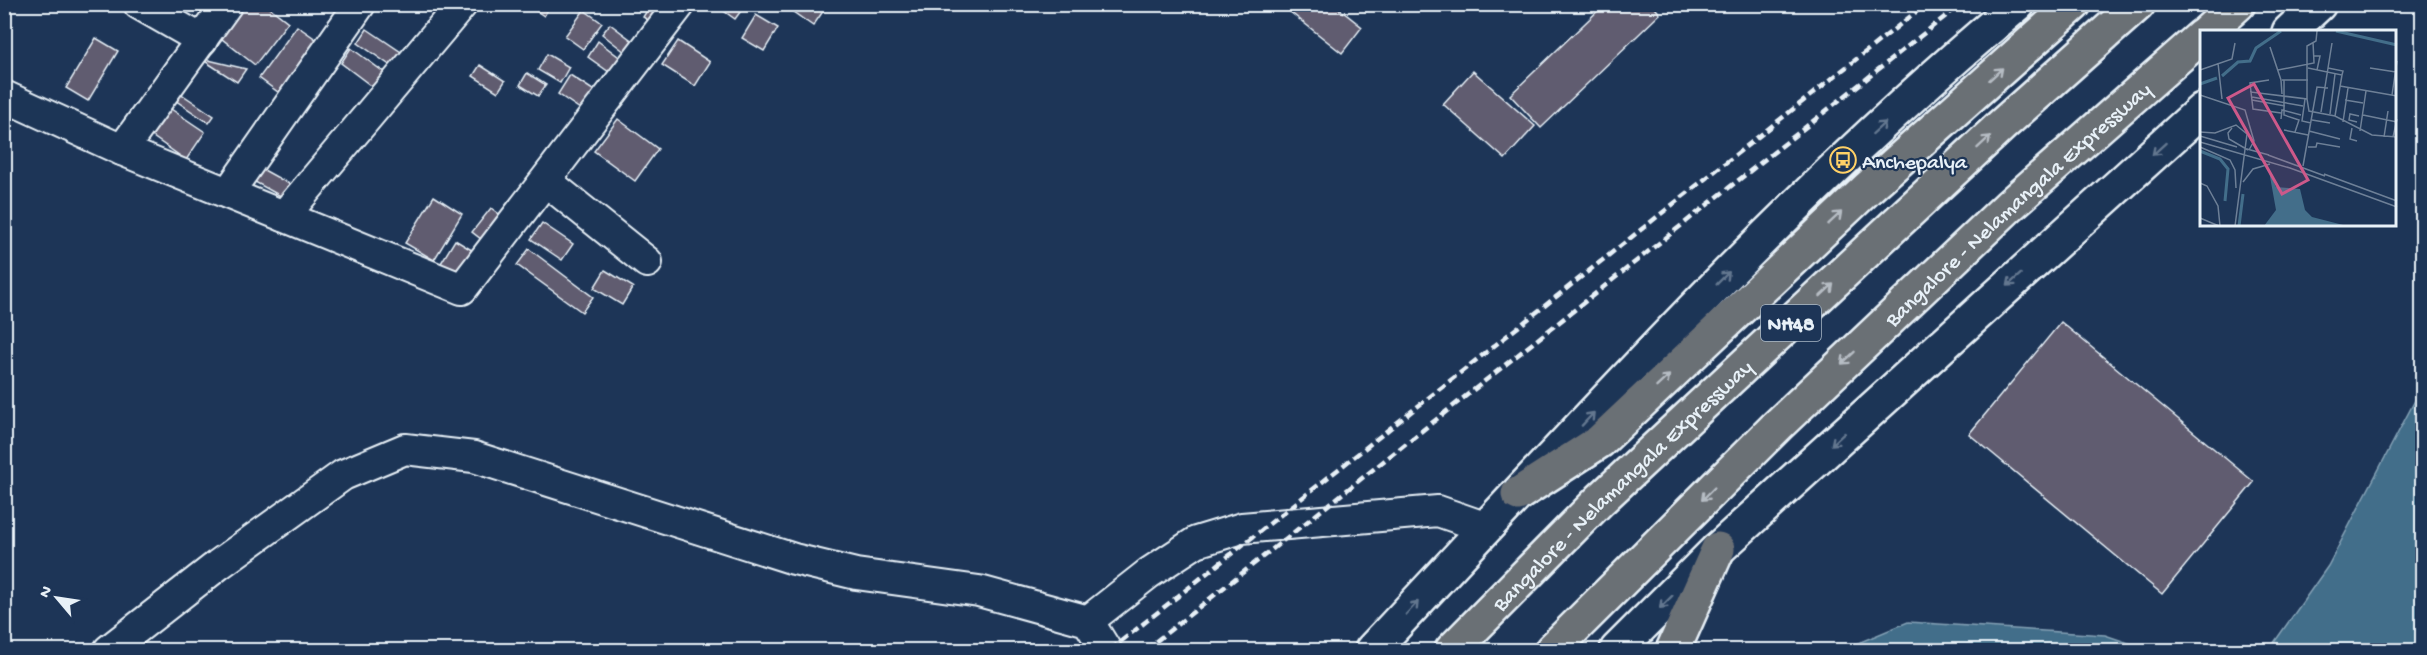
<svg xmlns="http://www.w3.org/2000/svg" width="2427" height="655" font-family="'Gochi Hand',sans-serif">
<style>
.water{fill:#436e8a;stroke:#85a2b6;stroke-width:1.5}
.building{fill:#615c70;stroke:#e8f1f8;stroke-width:1.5}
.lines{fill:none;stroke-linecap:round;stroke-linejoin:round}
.street-casing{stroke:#e8f1f8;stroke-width:34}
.secondary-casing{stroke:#e8f1f8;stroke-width:38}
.highway-casing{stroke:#e8f1f8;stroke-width:38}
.street{stroke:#1d3557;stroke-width:30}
.secondary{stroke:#1d3557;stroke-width:33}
.highway{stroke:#6b6f75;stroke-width:33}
.rail{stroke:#e8f1f8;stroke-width:4.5;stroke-dasharray:9 4.5;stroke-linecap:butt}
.oneway{stroke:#b6bdc4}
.oneway2{stroke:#64778f}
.labels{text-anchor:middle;stroke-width:4.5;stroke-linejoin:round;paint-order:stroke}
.shield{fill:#1d3557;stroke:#abb9c8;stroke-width:1.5}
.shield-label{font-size:21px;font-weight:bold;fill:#e8f1f8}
.poi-label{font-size:22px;fill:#e8f1f8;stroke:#1d3557;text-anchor:start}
.street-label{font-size:22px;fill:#e8f1f8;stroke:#1d3557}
.inset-river{fill:none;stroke:#436e8a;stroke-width:3}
.inset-road{fill:none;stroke:#6e8097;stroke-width:1.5}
.view{fill:#cd598a;fill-opacity:0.15;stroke:#cd598a;stroke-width:3}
.inset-edge{fill:none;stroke:#e8f1f8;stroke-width:3}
</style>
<rect width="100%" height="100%" fill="#1d3557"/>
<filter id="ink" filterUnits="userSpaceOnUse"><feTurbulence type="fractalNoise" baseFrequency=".0167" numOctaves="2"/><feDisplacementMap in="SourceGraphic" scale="12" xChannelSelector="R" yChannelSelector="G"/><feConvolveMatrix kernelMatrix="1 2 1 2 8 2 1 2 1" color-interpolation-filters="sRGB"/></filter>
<g filter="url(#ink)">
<g class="water">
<polygon points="2422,387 2422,650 2266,650 2271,647 2328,566"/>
<polygon points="1908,622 2105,635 2149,650 1851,650 1851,646"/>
</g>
<g class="building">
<polygon points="233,4 265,4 288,22 255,65 212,31"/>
<polygon points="530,4 551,4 544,16 529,6"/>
<polygon points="651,4 676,4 660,28 643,17"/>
<polygon points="714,4 746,4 735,19"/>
<polygon points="792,4 828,4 813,26 789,9"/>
<polygon points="1280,4 1333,4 1362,27 1342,53"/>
<polygon points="1605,4 1652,4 1660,14 1541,128 1510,95"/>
<polygon points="584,10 602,23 583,49 565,36"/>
<polygon points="756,15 778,28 764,51 742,38"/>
<polygon points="610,24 638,45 630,56 602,34"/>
<polygon points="297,26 320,42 282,95 259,78"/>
<polygon points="367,29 401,52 391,66 358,43"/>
<polygon points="96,38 118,51 88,101 66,88"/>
<polygon points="598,41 627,63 616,77 588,57"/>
<polygon points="678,41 710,62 695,86 662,65"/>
<polygon points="351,48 385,73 374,88 341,63"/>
<polygon points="547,54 569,67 560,83 538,70"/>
<polygon points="200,58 246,69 237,82"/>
<polygon points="480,65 505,81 498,92 473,76"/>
<polygon points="1473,71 1535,126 1505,159 1443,104"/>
<polygon points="527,73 546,85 538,96 520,85"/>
<polygon points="570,75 602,96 589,115 558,94"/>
<polygon points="177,91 214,116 209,123 172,98"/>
<polygon points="165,105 205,132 186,160 146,132"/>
<polygon points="618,119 658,149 635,181 594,151"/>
<polygon points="262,169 293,186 286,199 255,182"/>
<polygon points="434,196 462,214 434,260 405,243"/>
<polygon points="491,208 510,222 490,246 472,232"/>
<polygon points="542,223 573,244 562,260 531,239"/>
<polygon points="455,240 480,255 464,283 438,268"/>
<polygon points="529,249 593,297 582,312 517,265"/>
<polygon points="605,270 633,287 622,305 594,288"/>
<polygon points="2061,322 2254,482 2162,594 1969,434"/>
</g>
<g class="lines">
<g class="street-casing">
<g id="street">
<polyline points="139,4 202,40"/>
<polyline points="227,4 122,150 462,289 680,4"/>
<polyline points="4,96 122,150"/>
<polyline points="546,181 647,262"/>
<polyline points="228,193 360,4"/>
<polyline points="284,216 462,4"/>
<polyline points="1088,621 1149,573 1196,542 1242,528 1438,511 1487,528"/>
<polyline points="109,650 218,565 343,475 405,449 474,457 794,559 856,574 979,591 1088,621 1106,650"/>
</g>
</g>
<g class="secondary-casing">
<g id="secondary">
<polyline points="2289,32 2319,4"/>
<path d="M1372,650C1580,428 1783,200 2018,4"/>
<polyline points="1617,650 1718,549 2202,110"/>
</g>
</g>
<g class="highway-casing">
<g id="highway">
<polyline points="2207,32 2238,4"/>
<polyline points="1518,494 1600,441 1869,187 2074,4"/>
<path id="s1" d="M1452,650L1600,500L2002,125L2138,4"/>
<path id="s2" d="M1552,650L1778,425L2009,206L2202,36"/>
<polyline points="1673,650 1718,549"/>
</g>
</g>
<use href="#street" class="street"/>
<use href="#secondary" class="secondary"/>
<use href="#highway" class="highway"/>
<g class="rail">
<polyline points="1110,650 1926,4"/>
<polyline points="1145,650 1961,4"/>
</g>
</g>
<defs><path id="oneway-shaft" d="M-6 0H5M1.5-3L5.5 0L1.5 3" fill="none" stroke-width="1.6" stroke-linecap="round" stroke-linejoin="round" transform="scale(1.5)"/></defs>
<g class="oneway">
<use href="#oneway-shaft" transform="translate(1996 74) rotate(-42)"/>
<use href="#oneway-shaft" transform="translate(1984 142) rotate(-43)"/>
<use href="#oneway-shaft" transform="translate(1835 218) rotate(-43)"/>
<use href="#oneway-shaft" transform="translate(1827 290) rotate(-43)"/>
<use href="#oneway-shaft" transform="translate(1848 358) rotate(137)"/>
<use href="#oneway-shaft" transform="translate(1663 381) rotate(-43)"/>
<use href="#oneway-shaft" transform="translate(1708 494) rotate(135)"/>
</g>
<g class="oneway2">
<use href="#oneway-shaft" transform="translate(1879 128) rotate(-42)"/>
<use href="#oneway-shaft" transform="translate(2159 149) rotate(138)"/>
<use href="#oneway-shaft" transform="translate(1723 278) rotate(-45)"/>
<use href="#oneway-shaft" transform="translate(2014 280) rotate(138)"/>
<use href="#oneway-shaft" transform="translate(1588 419) rotate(-47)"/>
<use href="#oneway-shaft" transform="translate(1838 439) rotate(138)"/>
<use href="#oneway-shaft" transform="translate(1666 602) rotate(135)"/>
<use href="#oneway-shaft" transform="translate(1412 608) rotate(-47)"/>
</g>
</g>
<defs>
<g id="bus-ring" transform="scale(1.35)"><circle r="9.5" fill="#1d3557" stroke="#ffd166" stroke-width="1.5"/><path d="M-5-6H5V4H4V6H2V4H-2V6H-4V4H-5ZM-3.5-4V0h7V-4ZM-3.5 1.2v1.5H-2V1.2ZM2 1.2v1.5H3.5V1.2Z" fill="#ffd166"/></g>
</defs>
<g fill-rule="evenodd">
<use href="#bus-ring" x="1843" y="160"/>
</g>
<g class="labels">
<rect class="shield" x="1761" y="305" width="60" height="36" rx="4.5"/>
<g class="shield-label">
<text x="1791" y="330">NH48</text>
</g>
<g class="poi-label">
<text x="1862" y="168">Anchepalya</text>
</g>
<g class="street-label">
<text dy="8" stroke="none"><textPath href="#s2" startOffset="645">Bangalore - Nelamangala Expressway</textPath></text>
<text dy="8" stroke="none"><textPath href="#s1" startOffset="237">Bangalore - Nelamangala Expressway</textPath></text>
</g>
</g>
<g transform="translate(2200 30)">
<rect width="196" height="196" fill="#1d3557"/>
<path d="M69,141L76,157L100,159L105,180L112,187L147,196H64L76,180Z" fill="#436e8a"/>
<path class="inset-river" d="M136,1L197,15M22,46L38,32L50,31L56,18L81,1M0,54L17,48M0,121L20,129L28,139L25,171M39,196L43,164"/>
<path class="inset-road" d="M70,17L81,50L82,64M114,26H120L117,40M18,33L22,69M108,38L142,45L135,86M128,38L143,41L142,45M170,38L196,42M0,40L32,29L35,13M78,40L114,33L113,12M82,50H108M84,50V85L99,90L95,102M140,56L197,66M51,62L50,53L69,50M0,65L45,80L54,111L49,120M192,65L197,31M52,67L103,76M105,69L102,91L111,93M107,69V16L116,11L117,1M52,70L85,76M145,70L163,73M121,82L132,13M81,83L53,79L51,62L107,69L109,81L135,86L172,105L197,107M130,84L135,44M163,85L197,92M81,89L82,80L101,85M112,90L130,93M143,92L148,58M157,92L149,90L150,84L159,86M32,98L28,103L29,109L48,120M152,98L150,109L157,111M84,100L108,105M109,101L140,109M160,101L166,61M0,102L15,103L36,95L47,104L35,196M0,106L37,117M184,107L188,81M193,107L197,89M0,112L90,138L197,177M0,117L30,130L35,140L36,158M108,117H116L117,113L140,117M47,119L69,125M68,125L125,146M103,136L117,57L128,58M124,144L197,171M43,152L53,139L70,134M0,153L7,156L18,176L20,196M0,188L19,196"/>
<path class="view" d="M54,54L108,150L82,164L28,68Z"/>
<rect width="196" height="196" class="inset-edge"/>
</g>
<rect width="2427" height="655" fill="none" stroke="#1d3557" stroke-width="24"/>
<rect x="12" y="12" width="2403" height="631" fill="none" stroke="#e8f1f8" stroke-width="2" filter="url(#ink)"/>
<g transform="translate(57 598) rotate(299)" stroke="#1d3557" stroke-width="4.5" paint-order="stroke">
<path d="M0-4.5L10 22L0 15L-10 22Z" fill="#e8f1f8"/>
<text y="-9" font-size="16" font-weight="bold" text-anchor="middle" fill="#e8f1f8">N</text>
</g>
</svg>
